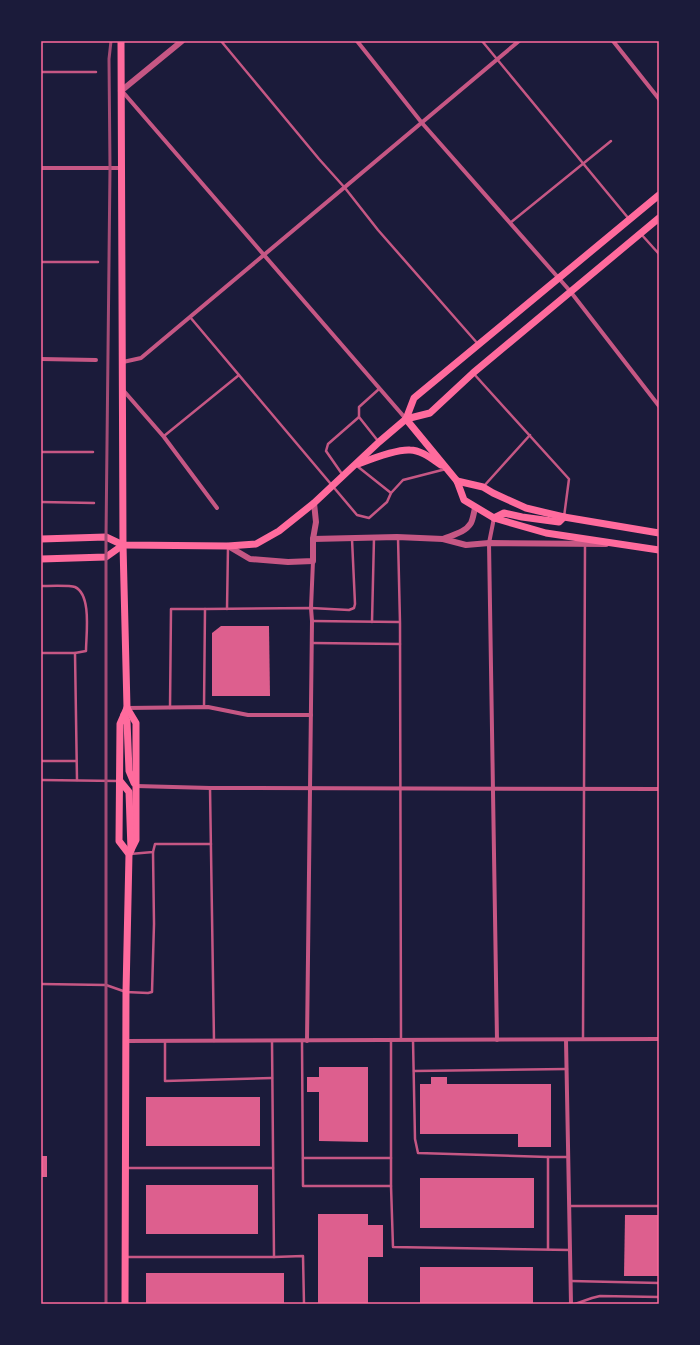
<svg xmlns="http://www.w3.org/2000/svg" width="700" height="1345" font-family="Manrope,sans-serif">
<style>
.building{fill:#dd5f8e}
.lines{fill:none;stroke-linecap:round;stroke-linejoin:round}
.service{stroke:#c65784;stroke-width:2.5}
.minor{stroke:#c65784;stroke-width:4}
.tertiary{stroke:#c65784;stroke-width:6}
.secondary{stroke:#ff6b9d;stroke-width:7}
.rail{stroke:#a44b75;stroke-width:3}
.neatline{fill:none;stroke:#ff6b9d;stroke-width:1.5}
</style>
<rect width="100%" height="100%" fill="#1b1b3a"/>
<g class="building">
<polygon points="221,626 269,626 270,696 212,696 212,633"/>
<polygon points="319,1067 368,1067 368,1142 319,1141 319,1092 307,1092 307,1077 319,1077"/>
<polygon points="431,1077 447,1077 447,1084 551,1084 551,1147 518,1147 518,1134 420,1134 420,1084 431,1084"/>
<rect x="146" y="1097" width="114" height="49"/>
<rect x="41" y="1156" width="6" height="21"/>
<rect x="420" y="1178" width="114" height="50"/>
<rect x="146" y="1185" width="112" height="49"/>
<polygon points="318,1214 368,1214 368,1225 383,1225 383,1257 368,1257 368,1304 318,1304"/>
<polygon points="625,1215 659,1215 659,1276 624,1276"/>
<rect x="420" y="1267" width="113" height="37"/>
<rect x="146" y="1273" width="138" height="31"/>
</g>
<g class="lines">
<g class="service">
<polyline points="221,41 319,159 345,188 378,230 478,344"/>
<polyline points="482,41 629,219"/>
<polyline points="41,72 96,72"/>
<polyline points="510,223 611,141"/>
<polyline points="641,234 659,254"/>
<polyline points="41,262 98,262"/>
<polyline points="190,317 357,515 369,518 387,502 391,493 403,480 446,469"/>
<polyline points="474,374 569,479 564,517"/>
<polyline points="164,436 239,375"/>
<polyline points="378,441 359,417 359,407 379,389"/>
<polyline points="41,452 93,452"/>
<polyline points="357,466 391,493"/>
<polyline points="342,474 326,451 328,444 359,417"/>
<polyline points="484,486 530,435"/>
<polyline points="41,502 94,503"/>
<polyline points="398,537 400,623 401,1040"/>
<path d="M41,586C48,586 70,585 75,587C92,595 86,635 86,651L75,653"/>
<polyline points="227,609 228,547"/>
<polyline points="312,621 399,622"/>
<polyline points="372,622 374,538"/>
<polyline points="312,643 400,644"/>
<polyline points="41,653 75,653 77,780"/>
<polyline points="204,707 205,609 311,608 349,610 354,608 355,604 352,539"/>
<polyline points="170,708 171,609 205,609"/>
<polyline points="41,761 76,761"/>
<polyline points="41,780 118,781"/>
<polyline points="210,788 214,1041"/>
<polyline points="130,854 153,852 155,844 211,844"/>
<polyline points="41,984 106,985 126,992 148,993 152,992 154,924 153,852"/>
<polyline points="583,1039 585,544"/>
<polyline points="413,1040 415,1139 418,1153 548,1157 568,1157"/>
<polyline points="272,1041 274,1257 303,1256 304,1304"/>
<polyline points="302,1041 303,1186 391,1186 391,1041"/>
<polyline points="165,1042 165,1081 272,1078"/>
<polyline points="414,1071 567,1069"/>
<polyline points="548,1157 548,1249"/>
<polyline points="303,1158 391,1158"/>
<polyline points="127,1168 273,1168"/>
<polyline points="391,1186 393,1247 570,1250"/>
<polyline points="570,1206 659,1206"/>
<polyline points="126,1257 274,1257"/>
<polyline points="571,1281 659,1283"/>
<polyline points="575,1304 592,1298 600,1296 659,1297"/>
</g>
<g class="minor">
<polyline points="357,41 422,123 570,291 659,406"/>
<polyline points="613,41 659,99"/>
<polyline points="122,91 406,419"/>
<polyline points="41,168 122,168"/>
<polyline points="41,359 96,360"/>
<polyline points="123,362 141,358 519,41"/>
<polyline points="123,390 164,437 217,508"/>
<polyline points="494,518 489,543 497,1040"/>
<polyline points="127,708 208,707 248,715 311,715"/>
<polyline points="136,786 210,788 659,789"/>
<polyline points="566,1040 571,1304"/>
<polyline points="126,1041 659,1039"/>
<polyline points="307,1041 312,621 311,608 313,561"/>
</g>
<g class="tertiary">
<polyline points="121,91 182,41"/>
<polyline points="313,539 397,537 443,539 466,545 489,543 606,544"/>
<path d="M443,539C452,535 465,533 471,523C473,519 474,512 475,508"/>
<polyline points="228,546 250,559 288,562 313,561 313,539 316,522 314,503"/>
</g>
<g class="secondary">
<polyline points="121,41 123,545 127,708 120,724 119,841 129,854 126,992 125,1304"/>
<polyline points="406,419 414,398 659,195"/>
<polyline points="406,419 457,481 464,500 494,518 546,533 659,550"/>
<path d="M358,464C371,459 396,449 410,450C421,450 432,459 441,465"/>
<polyline points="457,481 483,487 493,493 526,508 564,517 659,533"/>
<polyline points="494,518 504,513 522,517 559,522 564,517"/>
<polyline points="41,539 106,537 123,545 228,546 256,544 279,531 314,503 379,442 406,419 430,413 473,373 659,218"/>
<polyline points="41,559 106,557 123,545"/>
<polyline points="127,708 136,723 136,840 129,854"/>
<polyline points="124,715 127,721 129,771 134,783"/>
<polyline points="120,781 129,792 131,850"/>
</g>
<polyline class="rail" points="106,1304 106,537 110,168 109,59 111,41"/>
</g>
<rect width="700" height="1345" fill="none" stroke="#1b1b3a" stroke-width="84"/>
<rect x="42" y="42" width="616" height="1261" class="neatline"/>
</svg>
